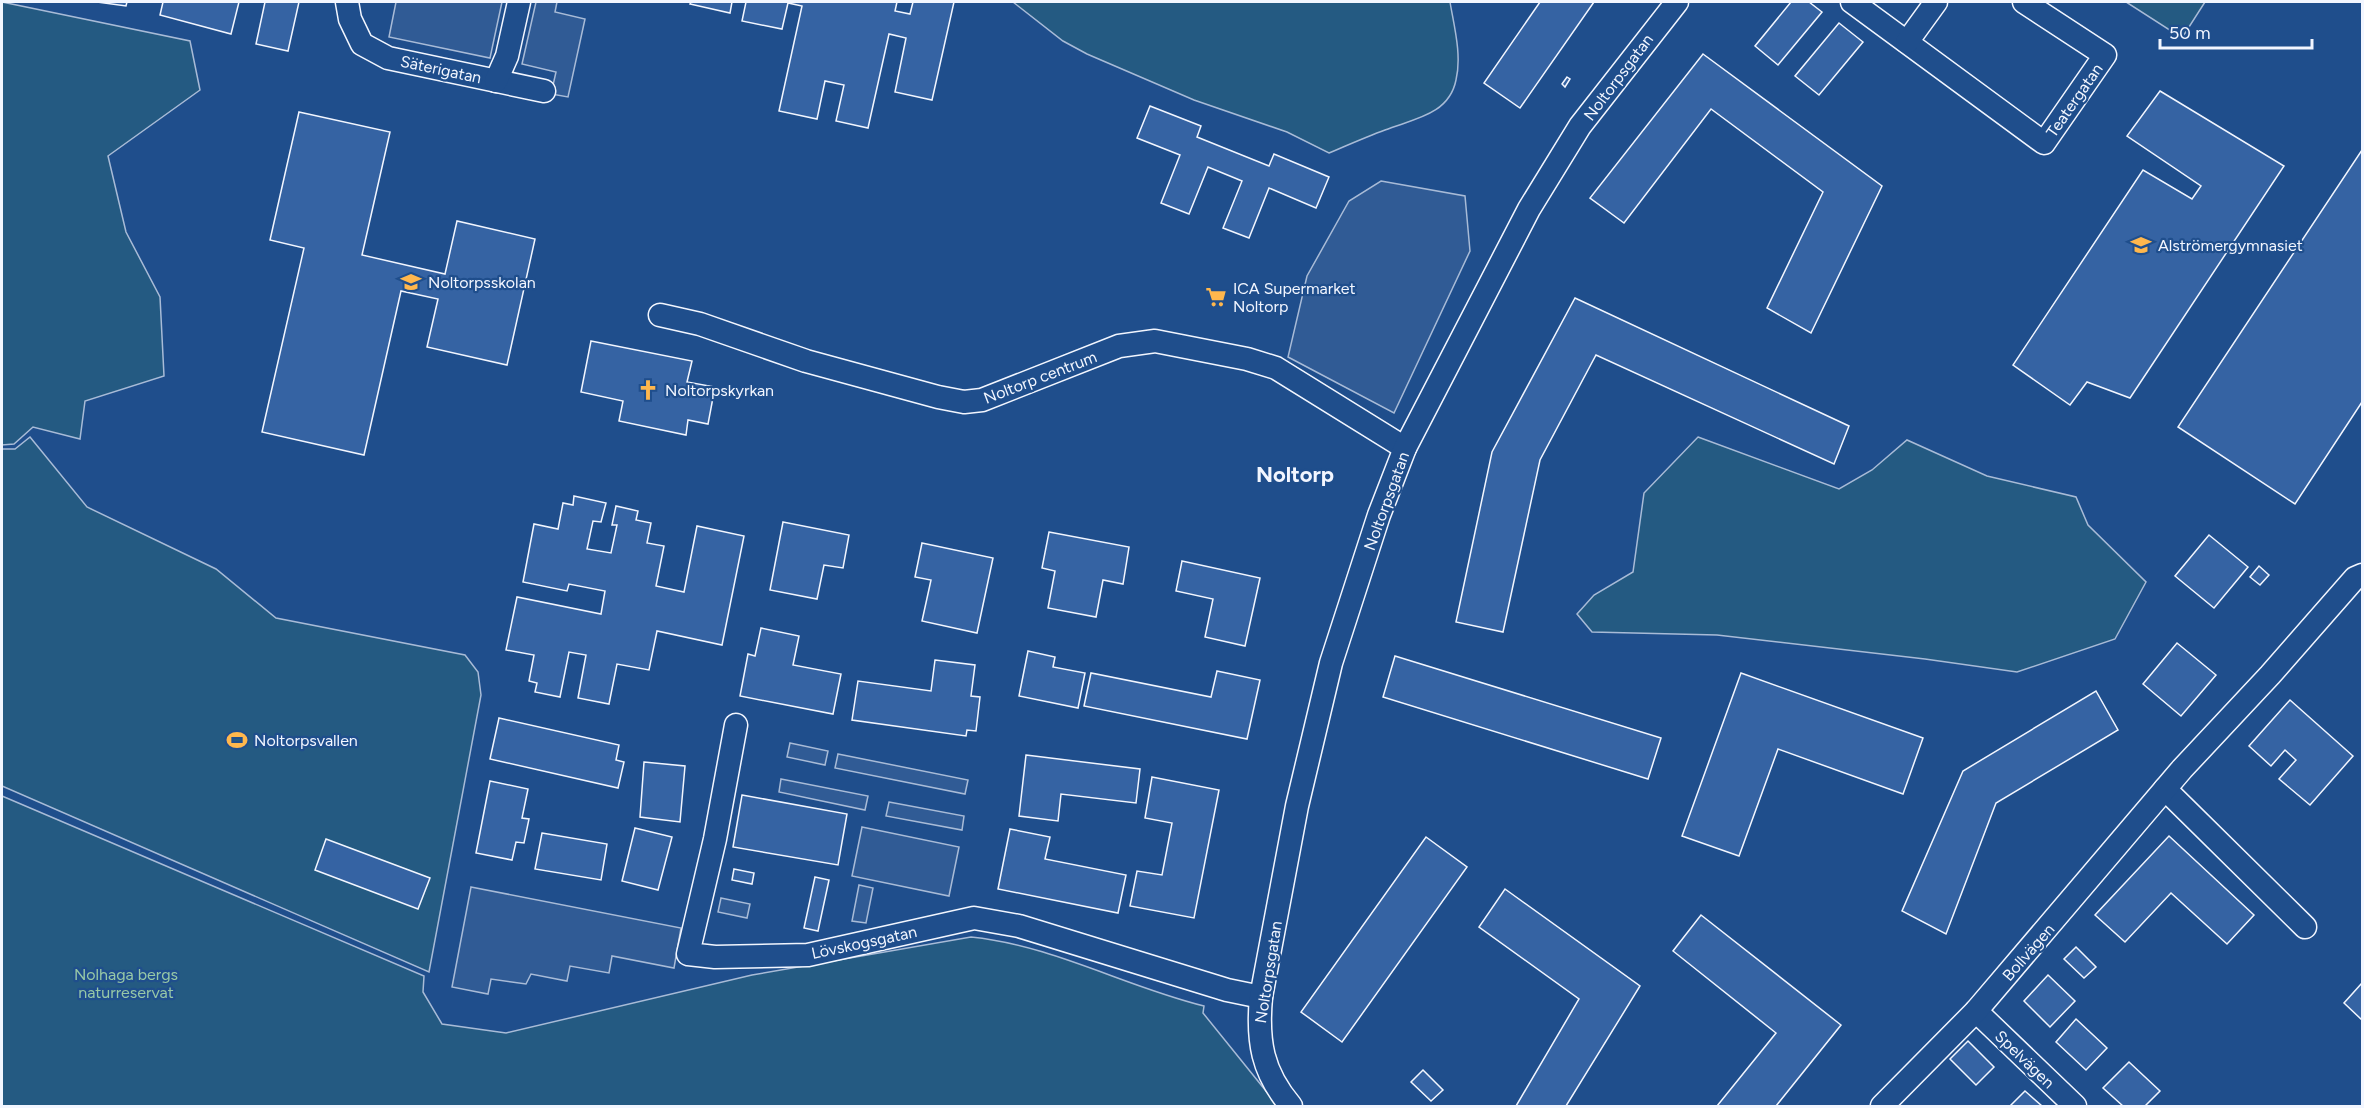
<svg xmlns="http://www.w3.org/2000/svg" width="2364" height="1108" font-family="Figtree,sans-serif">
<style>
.green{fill:#245a82;stroke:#a8bbd7;stroke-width:1.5}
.parking{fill:#305b95;stroke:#a8bbd7;stroke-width:1.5}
.building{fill:#3563a3;stroke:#f2f6ff;stroke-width:1.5}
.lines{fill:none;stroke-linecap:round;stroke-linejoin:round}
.minor-casing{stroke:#f2f6ff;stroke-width:25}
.minor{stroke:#1f4e8c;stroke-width:22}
.labels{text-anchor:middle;stroke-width:4.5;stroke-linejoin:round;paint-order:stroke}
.street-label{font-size:16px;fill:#f2f6ff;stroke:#1f4e8c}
.poi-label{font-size:16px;fill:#f2f6ff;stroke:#1f4e8c;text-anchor:start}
.park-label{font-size:16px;fill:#97c8a6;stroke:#1f4e8c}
.district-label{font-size:22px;font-weight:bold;fill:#f2f6ff;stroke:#1f4e8c}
</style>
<rect width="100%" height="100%" fill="#1f4e8c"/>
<g class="green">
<polygon points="2,2 190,41 200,90 108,156 126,232 160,297 164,376 85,401 80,439 33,427 14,444 2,445"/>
<path d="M1013,2H1450C1454,26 1462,55 1456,80C1449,115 1413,119 1385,130C1366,137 1348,145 1329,153L1287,132L1194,100L1087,54L1063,41Z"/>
<polygon points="2126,2 2205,2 2182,38"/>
<polygon points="30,437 87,507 216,569 276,618 465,655 478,672 481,695 429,972 2,786 2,449 15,449"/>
<polygon points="1698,437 1839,489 1872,470 1907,440 1987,476 2076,497 2088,525 2146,582 2115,639 2017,672 1925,659 1717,635 1592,632 1577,614 1594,595 1633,572 1644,493"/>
<path d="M2,796L424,976L423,992L442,1024L506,1033L752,975L971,937C1052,945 1126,987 1204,1006L1203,1013L1278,1106H2Z"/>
</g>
<g class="parking">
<polygon points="396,2 502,2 490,58 389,37"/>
<polygon points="536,2 557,2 555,12 585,19 568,97 551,94 556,72 522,64"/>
<polygon points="1381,181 1465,196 1470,251 1394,413 1288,357 1307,276 1349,201"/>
<polygon points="790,743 828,751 825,765 787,757"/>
<polygon points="838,754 968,780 965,794 835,768"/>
<polygon points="781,779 868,796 865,810 779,792"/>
<polygon points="889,802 964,816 962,830 886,816"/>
<polygon points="862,827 959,847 949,896 852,876"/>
<polygon points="859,885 873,888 866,923 852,921"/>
<polygon points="471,887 681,928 674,968 612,956 609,973 570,966 567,981 531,974 526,984 491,979 488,994 452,987"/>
<polygon points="721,898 750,904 747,918 718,912"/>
</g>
<g class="building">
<polygon points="97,2 127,2 126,6"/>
<polygon points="163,2 239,2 231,34 160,15"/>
<polygon points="265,2 299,2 288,51 256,44"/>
<polygon points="691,2 732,2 730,13 690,4"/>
<polygon points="746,2 897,2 895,11 910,14 913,2 954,2 932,100 895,92 906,38 889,34 868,128 836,121 844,85 825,81 817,119 779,111 802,6 788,3 782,29 742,21"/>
<polygon points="1540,2 1594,2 1520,108 1484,83"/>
<polygon points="1791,2 1809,2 1822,12 1778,65 1755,46"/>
<polygon points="1839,23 1863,42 1819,95 1795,76"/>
<polygon points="1703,54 1882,186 1811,333 1767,308 1823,192 1711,109 1624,223 1590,198"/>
<polygon points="1567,77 1570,79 1565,87 1562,84"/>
<polygon points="2160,91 2284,166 2130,398 2087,382 2070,405 2013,365 2143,170 2192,199 2201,186 2127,136"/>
<polygon points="1150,106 1201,126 1197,137 1269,166 1274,154 1329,177 1316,208 1269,188 1249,238 1223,228 1242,181 1208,167 1189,214 1161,203 1180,155 1137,138"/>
<polygon points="299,112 390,132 362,255 445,274 457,221 535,239 507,365 427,347 438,299 401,291 364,455 262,432 304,248 270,240"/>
<polygon points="2362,150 2362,402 2295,504 2178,427"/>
<polygon points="1575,298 1849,426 1834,464 1596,355 1540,460 1503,632 1456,622 1492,452"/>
<polygon points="591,341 692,361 687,382 715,387 708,424 688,420 686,435 619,421 623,401 581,392"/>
<polygon points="574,496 606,503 601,522 593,521 587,549 611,553 617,525 612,525 616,506 638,511 636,520 651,523 647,543 664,546 656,586 684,592 697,526 744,536 722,645 657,631 649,670 617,664 609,704 578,698 586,655 569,652 560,697 535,692 537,683 529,681 534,655 506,650 517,597 601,614 605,591 569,584 567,591 523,582 534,524 558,529 563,503 573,505"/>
<polygon points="783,522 849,535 843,568 824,565 817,599 770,590"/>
<polygon points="1049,532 1129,547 1123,584 1103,580 1096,617 1048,608 1055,571 1042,568"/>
<polygon points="2209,535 2248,567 2214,608 2175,576"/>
<polygon points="922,543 993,558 977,633 922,621 931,580 915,577"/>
<polygon points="1182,561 1260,578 1245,646 1205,637 1213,599 1176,591"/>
<polygon points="2259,566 2269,575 2260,585 2250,577"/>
<polygon points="761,628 799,636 793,665 841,674 833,714 740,696 748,654 755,656"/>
<polygon points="2177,643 2216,675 2181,716 2143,684"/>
<polygon points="1028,651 1055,657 1053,667 1085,673 1078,708 1019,696"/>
<polygon points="1395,656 1661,738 1648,779 1383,697"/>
<polygon points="935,660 975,665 971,696 980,697 976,731 967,730 966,736 852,720 858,681 931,691"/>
<polygon points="1217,671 1260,680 1247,739 1084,706 1091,673 1211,697"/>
<polygon points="1741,673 1923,738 1903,794 1778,749 1739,856 1682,836"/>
<polygon points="2096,691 2118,730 1996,803 1946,934 1902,911 1963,771"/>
<polygon points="2290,700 2353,756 2310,805 2279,779 2296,760 2285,750 2271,766 2249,746"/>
<polygon points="499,718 619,745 616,760 624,762 618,788 490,759"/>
<polygon points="1026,755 1140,769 1136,803 1061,794 1058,821 1019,816"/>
<polygon points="644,762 685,766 680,822 640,817"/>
<polygon points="1152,777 1219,790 1194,918 1130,906 1137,871 1162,875 1172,823 1145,818"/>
<polygon points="490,781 528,789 522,818 529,819 524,843 516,842 512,860 476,853"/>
<polygon points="742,795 847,814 838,865 733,847"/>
<polygon points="635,828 672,837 658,890 622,881"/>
<polygon points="1010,829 1050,837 1045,859 1126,875 1118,913 998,889"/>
<polygon points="542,833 607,844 601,880 535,869"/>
<polygon points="2169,836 2254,915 2227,944 2171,893 2125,942 2095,915"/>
<polygon points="1426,837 1467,867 1342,1042 1301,1012"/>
<polygon points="326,839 430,878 418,909 315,870"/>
<polygon points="734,869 754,873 752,884 732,880"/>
<polygon points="815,877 829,880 818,931 804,928"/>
<polygon points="1505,889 1640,986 1566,1106 1516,1106 1579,999 1479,927"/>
<polygon points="1701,915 1841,1025 1776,1106 1717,1106 1776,1033 1673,951"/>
<polygon points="2076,947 2096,967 2084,978 2064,959"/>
<polygon points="2048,975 2075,1001 2050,1027 2024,1001"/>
<polygon points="2362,983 2362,1020 2344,1003"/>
<polygon points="2076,1019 2107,1048 2086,1070 2056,1042"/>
<polygon points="1968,1041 1994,1067 1976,1085 1950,1059"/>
<polygon points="2129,1062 2160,1091 2145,1106 2123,1106 2103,1088"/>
<polygon points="1423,1070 1443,1090 1431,1101 1411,1082"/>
<polygon points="2025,1091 2042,1106 2010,1106"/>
</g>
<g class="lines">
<g class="minor-casing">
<g id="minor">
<polyline points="347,2 350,19 362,44 388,58 544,91"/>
<polyline points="1852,2 2044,143 2105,55 2024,2"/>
<polyline points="1907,42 1936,2"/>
<polyline points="496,81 507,56 519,2"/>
<polyline points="660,315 700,324 806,361 938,397 964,402 982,400 1119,346 1155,341 1247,359 1276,368 1405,448"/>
<polyline points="736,725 715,839 688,954 715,957 808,955 974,918 1019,926 1227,990 1261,997"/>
<polyline points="2165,789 2305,927"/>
<polyline points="1976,1011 2075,1106"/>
<path d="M1291,1106C1262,1072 1257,1041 1261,997L1297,806L1331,663L1379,515L1405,448L1529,209L1580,126L1677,2"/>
<polyline points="1882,1106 1976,1011 2182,769 2270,675 2355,578 2362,575"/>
</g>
</g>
<use href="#minor" class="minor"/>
</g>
<defs>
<g id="school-bare" transform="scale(1.62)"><path d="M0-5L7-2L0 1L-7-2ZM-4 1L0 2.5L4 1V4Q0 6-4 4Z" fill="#ffb74d" stroke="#1f4e8c" stroke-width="2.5" paint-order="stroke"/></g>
<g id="supermarket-bare" transform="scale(1.62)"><path d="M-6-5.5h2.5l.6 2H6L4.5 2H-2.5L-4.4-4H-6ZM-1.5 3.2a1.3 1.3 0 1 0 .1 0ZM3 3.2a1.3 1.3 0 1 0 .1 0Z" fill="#ffb74d" stroke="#1f4e8c" stroke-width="2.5" paint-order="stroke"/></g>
<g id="church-bare" transform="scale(1.62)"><path d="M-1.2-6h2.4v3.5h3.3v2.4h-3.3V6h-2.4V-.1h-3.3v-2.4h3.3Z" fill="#ffb74d" stroke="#1f4e8c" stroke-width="2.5" paint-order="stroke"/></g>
<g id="stadium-bare" transform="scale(1.62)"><path d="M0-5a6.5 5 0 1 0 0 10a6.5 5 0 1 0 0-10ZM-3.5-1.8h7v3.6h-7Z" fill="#ffb74d" stroke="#1f4e8c" stroke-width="2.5" paint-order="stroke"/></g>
</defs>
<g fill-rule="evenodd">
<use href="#school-bare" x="2141" y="245"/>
<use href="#school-bare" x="411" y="282"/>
<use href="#supermarket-bare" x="1216" y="297"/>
<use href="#church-bare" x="648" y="390"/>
<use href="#stadium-bare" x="237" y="740"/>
</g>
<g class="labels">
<g class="street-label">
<text transform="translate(441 69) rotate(12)" y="6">Säterigatan</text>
<text transform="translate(1618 77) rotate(-53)" y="6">Noltorpsgatan</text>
<text transform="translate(2074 100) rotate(-55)" y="6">Teatergatan</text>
<text transform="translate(1040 377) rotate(-21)" y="6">Noltorp centrum</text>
<text transform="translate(1386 501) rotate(-70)" y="6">Noltorpsgatan</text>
<text transform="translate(864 942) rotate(-12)" y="6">Lövskogsgatan</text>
<text transform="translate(2028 952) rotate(-49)" y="6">Bollvägen</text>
<text transform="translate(1268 972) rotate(-81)" y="6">Noltorpsgatan</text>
<text transform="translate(2025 1059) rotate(44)" y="6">Spelvägen</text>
</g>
<g class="poi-label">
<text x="2158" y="251">Alströmergymnasiet</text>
<text x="428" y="288">Noltorpsskolan</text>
<text x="1233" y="294">ICA Supermarket<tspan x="1233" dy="18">Noltorp</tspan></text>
<text x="665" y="396">Noltorpskyrkan</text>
<text x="254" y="746">Noltorpsvallen</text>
</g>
<g class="park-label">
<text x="126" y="980">Nolhaga bergs<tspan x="126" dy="18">naturreservat</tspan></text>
</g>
<g class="district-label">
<text x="1295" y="482">Noltorp</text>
</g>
</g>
<rect width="2364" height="1108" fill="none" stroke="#f2f6ff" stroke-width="6"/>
<path d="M2160 39v9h152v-9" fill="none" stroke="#f2f6ff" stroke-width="3"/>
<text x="2169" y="39" font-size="18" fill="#f2f6ff" stroke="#1f4e8c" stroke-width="4.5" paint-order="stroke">50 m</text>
</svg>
